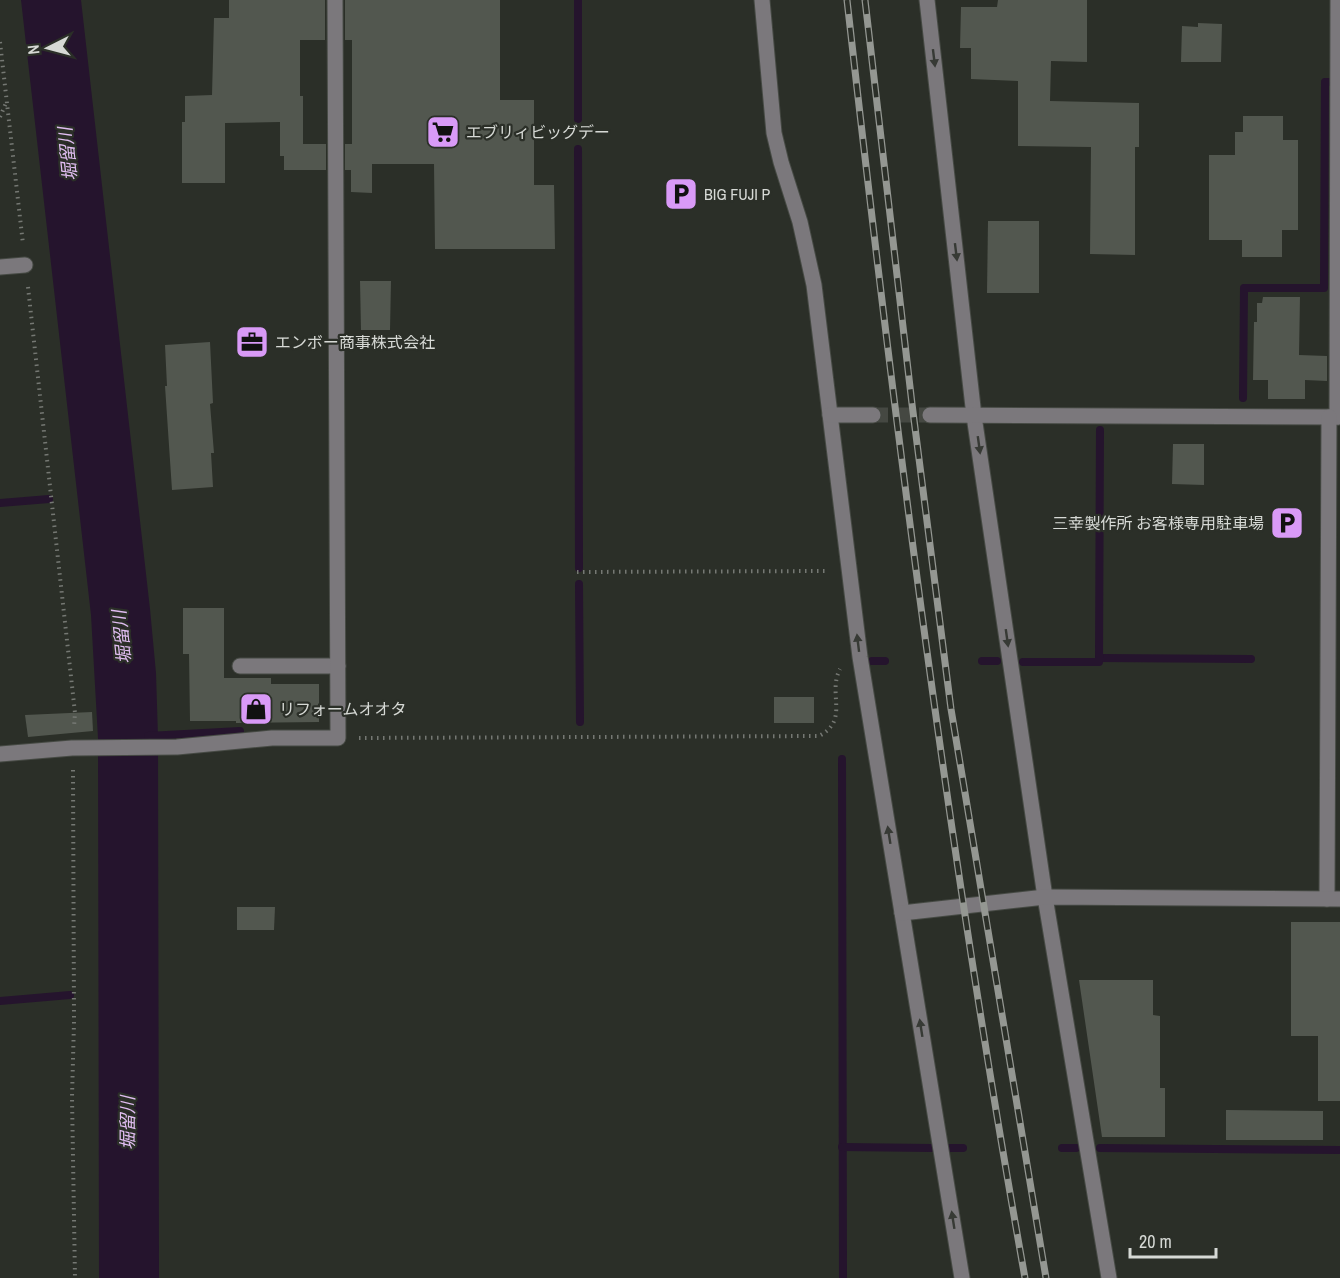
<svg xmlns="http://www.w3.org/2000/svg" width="1340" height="1278" font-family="'Archivo Narrow','Noto Sans JP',sans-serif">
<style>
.water{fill:#25142d}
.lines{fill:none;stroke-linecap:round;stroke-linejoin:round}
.stream{stroke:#25142d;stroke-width:8}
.building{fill:#52574f}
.minor-tunnel{stroke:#454842;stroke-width:15;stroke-dasharray:15 8;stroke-linecap:butt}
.minor-casing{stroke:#464a44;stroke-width:17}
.path{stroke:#757873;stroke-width:4;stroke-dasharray:1.5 4.5;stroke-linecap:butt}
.minor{stroke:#7b787c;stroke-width:15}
.rail-casing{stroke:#949792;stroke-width:7}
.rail{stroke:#2b2f28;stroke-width:4.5;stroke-dasharray:14;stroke-linecap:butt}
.oneway{fill:#373a35}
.labels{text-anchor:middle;stroke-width:4.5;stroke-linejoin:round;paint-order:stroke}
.poi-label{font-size:16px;fill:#d6d9d5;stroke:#2b2f28;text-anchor:start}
.water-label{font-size:18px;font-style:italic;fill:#e0bdf1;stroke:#2b2f28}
</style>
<rect width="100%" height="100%" fill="#2b2f28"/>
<polygon class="water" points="21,0 81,0 150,609 156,673 158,737 159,1278 99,1278 98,738 91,615"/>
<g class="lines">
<g class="stream">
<polyline points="578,0 578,119"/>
<polyline points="578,149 579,568"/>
<polyline points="1243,398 1244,288 1324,288 1325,82 1329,82"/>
<polyline points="0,503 49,499"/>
<polyline points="579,584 580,722"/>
<polyline points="1099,658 1251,659"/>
<polyline points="872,661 885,661"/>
<polyline points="982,661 997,661"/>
<polyline points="1023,662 1099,662 1100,430"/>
<polyline points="148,736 240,731"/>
<polyline points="842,759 843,1278"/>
<polyline points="0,1001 70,995"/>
<polyline points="842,1147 931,1148"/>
<polyline points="949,1148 963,1148"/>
<polyline points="1062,1148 1076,1148"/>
<polyline points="1100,1148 1340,1150"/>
</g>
</g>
<g class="building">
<polygon points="229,0 325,0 325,40 300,40 300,96 303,96 303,144 326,144 326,170 284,170 284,156 280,156 280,122 225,123 225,183 182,183 182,122 185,122 185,96 212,95 214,18 229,18"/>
<polygon points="345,0 500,0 500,100 534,100 534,185 554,185 555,249 435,249 434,164 372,164 372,193 351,192 351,170 345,170 345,144 352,144 352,40 345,40"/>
<polygon points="998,0 1087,0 1087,62 1051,61 1050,101 1139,103 1139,147 1135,147 1135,255 1090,254 1091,147 1018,146 1018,81 971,79 971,48 960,48 961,7 997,7"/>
<polygon points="1198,23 1222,24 1221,62 1181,62 1182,26 1198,27"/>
<polygon points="1243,116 1283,116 1283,140 1298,140 1298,230 1282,230 1282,257 1242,257 1242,240 1209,240 1209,155 1235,155 1235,132 1243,132"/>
<polygon points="988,221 1039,221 1039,293 987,293"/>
<polygon points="360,281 391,281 390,330 361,330"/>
<polygon points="1263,297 1300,297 1299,355 1327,356 1327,381 1305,380 1305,399 1268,399 1268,380 1253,380 1254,322 1257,322 1257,303 1262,303"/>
<polygon points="210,342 213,403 210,404 214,453 211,453 213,487 172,490 165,386 167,386 165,345"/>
<polygon points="1173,444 1204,444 1204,485 1172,484"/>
<polygon points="183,608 224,608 224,678 271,678 271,684 319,684 319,722 236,723 236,721 190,721 189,654 183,654"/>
<rect x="774" y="697" width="40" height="26"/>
<polygon points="92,712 93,731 28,737 25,715"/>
<polygon points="237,907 275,907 274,930 237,930"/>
<polygon points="1291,922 1340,922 1340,1101 1318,1101 1318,1036 1291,1036"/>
<polygon points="1079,980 1153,980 1153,1015 1160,1016 1160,1088 1165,1088 1165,1137 1102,1137"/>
<polygon points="1226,1110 1323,1111 1323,1140 1226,1140"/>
</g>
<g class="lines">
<polyline class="minor-tunnel" points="873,415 930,415"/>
<g class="minor-casing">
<g id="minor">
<polyline points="762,0 774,133 781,162 800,222 814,285 860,657 962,1278"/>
<polyline points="927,0 974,416 1045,897 1109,1278"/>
<polyline points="0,267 25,265"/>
<polyline points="830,415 873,415"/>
<polyline points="930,415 1338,417"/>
<polyline points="1337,417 1338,0"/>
<polyline points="240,666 338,666"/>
<polyline points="0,754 72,748 177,747 272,738 338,738 335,0"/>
<polyline points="1327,899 1329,417"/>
<polyline points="902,913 1045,897 1340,899"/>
</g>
</g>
<g class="path">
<polyline points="0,42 23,244"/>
<polyline points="0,117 6,103"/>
<polyline points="28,287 75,713 74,727"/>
<polyline points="577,572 828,571"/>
<path d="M359,738L819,736C850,720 827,694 840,669"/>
<polyline points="73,770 74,1022 72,1097 75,1278"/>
</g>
<use href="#minor" class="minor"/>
<g class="rail-casing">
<g id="rail">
<path d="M847,0C895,427 949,855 1025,1278"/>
<polyline points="865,0 912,404 951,709 1046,1278"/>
</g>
</g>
<use href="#rail" class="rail"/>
</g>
<defs><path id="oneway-solid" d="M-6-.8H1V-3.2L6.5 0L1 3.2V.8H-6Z" transform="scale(1.5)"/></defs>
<g class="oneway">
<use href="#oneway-solid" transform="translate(934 58) rotate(83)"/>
<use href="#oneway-solid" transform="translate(956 252) rotate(83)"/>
<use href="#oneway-solid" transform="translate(979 445) rotate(82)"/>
<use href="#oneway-solid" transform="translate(1007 638) rotate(82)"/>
<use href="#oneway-solid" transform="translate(858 643) rotate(-97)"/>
<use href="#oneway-solid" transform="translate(889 835) rotate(-99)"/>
<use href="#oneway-solid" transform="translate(921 1028) rotate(-99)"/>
<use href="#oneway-solid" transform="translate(953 1220) rotate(-99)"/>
</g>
<defs>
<g id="supermarket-square" transform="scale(1.725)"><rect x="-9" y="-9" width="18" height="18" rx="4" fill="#d99af7" stroke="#2b2f28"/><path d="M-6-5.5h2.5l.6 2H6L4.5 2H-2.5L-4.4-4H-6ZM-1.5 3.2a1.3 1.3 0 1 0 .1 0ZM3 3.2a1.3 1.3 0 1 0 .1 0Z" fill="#111"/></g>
<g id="parking-square" transform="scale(1.725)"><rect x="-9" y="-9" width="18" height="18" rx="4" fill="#d99af7" stroke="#2b2f28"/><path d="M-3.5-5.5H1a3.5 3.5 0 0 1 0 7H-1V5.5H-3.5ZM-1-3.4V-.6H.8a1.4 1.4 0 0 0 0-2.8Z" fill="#111"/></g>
<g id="office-square" transform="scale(1.725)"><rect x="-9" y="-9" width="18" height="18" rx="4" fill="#d99af7" stroke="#2b2f28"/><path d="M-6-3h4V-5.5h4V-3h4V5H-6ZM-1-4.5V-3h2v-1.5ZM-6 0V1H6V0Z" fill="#111"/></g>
<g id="shop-square" transform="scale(1.725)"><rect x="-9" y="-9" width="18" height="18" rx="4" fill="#d99af7" stroke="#2b2f28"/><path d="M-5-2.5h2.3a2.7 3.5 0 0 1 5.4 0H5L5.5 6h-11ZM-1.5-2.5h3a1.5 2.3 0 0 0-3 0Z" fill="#111"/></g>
</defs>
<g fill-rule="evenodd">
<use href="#supermarket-square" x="443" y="132"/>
<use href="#parking-square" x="681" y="194"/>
<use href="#office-square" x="252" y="342"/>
<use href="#parking-square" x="1287" y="523"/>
<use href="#shop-square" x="256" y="709"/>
</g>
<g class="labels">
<g class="poi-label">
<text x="466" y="138">エブリィビッグデー</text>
<text x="704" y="200">BIG FUJI P</text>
<text x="275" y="348">エンボー商事株式会社</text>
<text x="1264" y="529" text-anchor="end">三幸製作所 お客様専用駐車場</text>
<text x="279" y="715">リフォームオオタ</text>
</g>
<g class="water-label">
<text transform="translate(68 154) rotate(-96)" y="6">堀留川</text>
<text transform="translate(122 637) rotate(-96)" y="6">堀留川</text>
<text transform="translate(128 1123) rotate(-90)" y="6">堀留川</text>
</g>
</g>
<g transform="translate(48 48) rotate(264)" stroke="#2b2f28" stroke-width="4.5" paint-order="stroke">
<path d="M0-4.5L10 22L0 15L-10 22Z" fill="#d6d9d5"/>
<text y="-9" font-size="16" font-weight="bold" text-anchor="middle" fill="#d6d9d5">N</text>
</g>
<path d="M1130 1248v9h86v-9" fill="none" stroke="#d6d9d5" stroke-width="3"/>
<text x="1139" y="1248" font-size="18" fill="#d6d9d5" stroke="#2b2f28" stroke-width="4.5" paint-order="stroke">20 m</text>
</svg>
